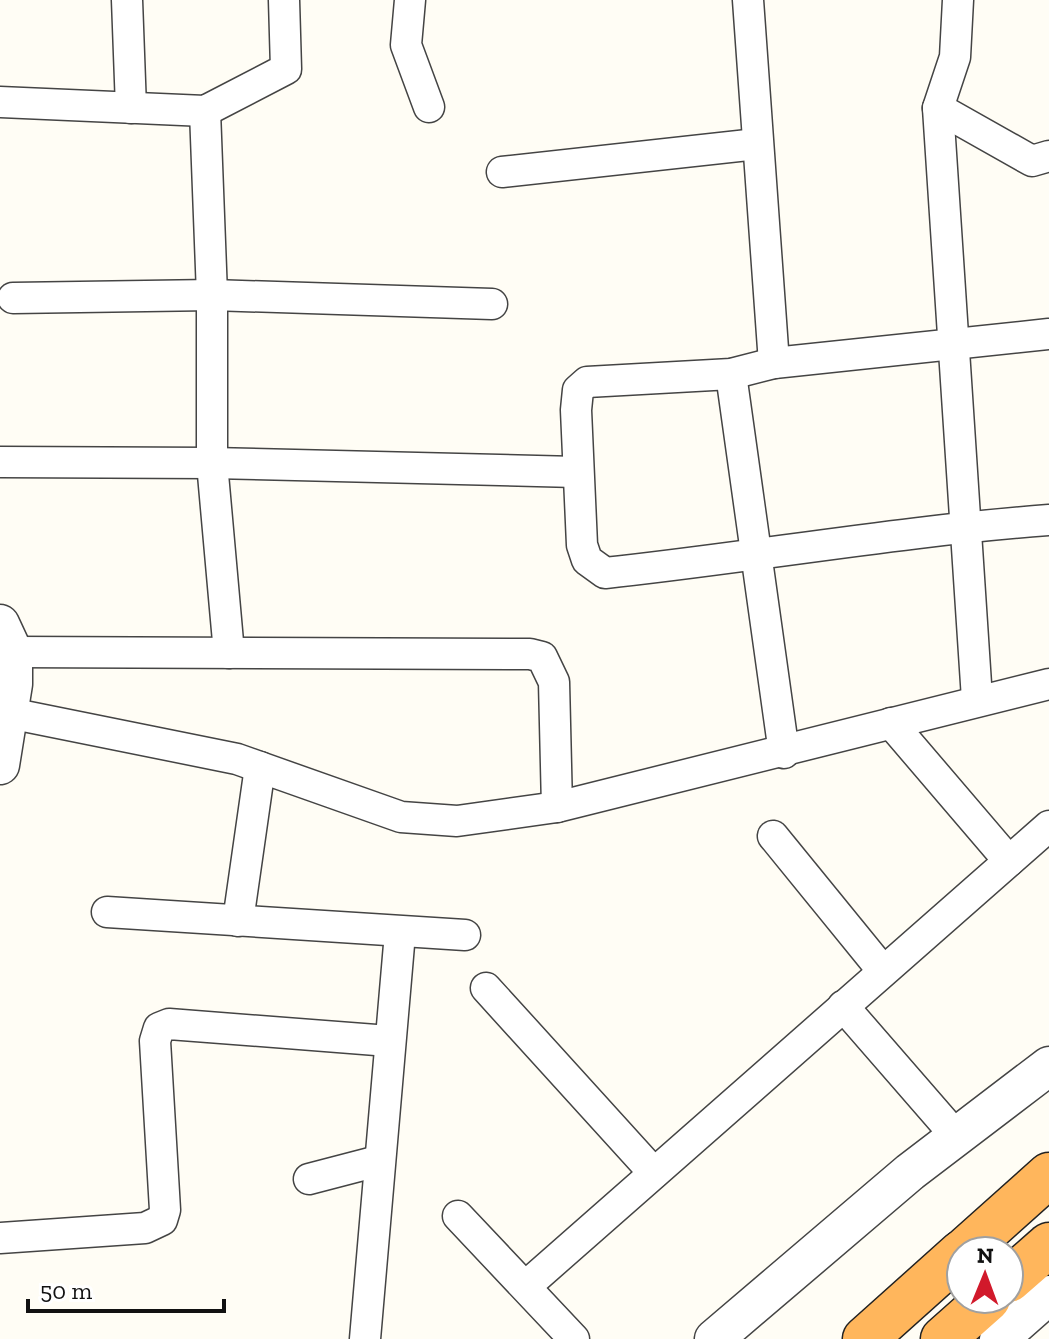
<svg xmlns="http://www.w3.org/2000/svg" width="1049" height="1339" font-family="'Zilla Slab',serif">
<style>
.lines{fill:none;stroke-linecap:round;stroke-linejoin:round}
.minor-casing{stroke:#444;stroke-width:33}
.tertiary-casing{stroke:#444;stroke-width:41}
.trunk-casing{stroke:#222;stroke-width:47}
.minor{stroke:#fff;stroke-width:30}
.tertiary{stroke:#fff;stroke-width:38}
.trunk{stroke:#ffb65c;stroke-width:44}
</style>
<rect width="100%" height="100%" fill="#fffdf5"/>
<g class="lines">
<g class="minor-casing">
<g id="minor">
<polyline points="127,0 131,108"/>
<polyline points="410,0 406,45 429,107"/>
<polyline points="748,0 774,363"/>
<polyline points="958,0 955,57 938,108 977,699"/>
<polyline points="0,102 205,111 286,69 284,0"/>
<polyline points="938,108 1032,161 1049,156"/>
<polyline points="205,111 212,295 212,463 229,653"/>
<polyline points="502,172 757,144"/>
<polyline points="13,298 212,295 492,304"/>
<path d="M1049,334L774,363L731,374L587,382L578,390L576,410L582,545L587,560L605,573C753,557 901,531 1049,520"/>
<polyline points="731,374 784,753"/>
<polyline points="0,462 212,463 576,472"/>
<polyline points="13,652 530,654 542,657 554,682 557,807"/>
<polyline points="9,713 237,759 401,817 457,821 557,807 1049,684"/>
<polyline points="891,723 1009,861"/>
<polyline points="773,836 883,971"/>
<polyline points="107,912 465,935"/>
<polyline points="238,921 260,767"/>
<polyline points="486,988 654,1173"/>
<polyline points="843,1006 956,1136"/>
<polyline points="309,1179 378,1161"/>
<polyline points="458,1216 574,1339"/>
<polyline points="0,1238 145,1228 162,1220 165,1210 155,1041 159,1028 169,1024 389,1041"/>
<polyline points="526,1286 1049,826"/>
<polyline points="365,1339 400,933"/>
</g>
</g>
<g class="tertiary-casing">
<g id="tertiary">
<polyline points="0,624 13,652 13,684 0,765"/>
<polyline points="714,1339 910,1172 1049,1066"/>
<polyline points="999,1339 1049,1295"/>
</g>
</g>
<g class="trunk-casing">
<g id="trunk">
<polyline points="964,1251 1049,1175"/>
<polyline points="1009,1280 1049,1245"/>
<polyline points="865,1339 961,1253"/>
<polyline points="943,1339 988,1299"/>
</g>
</g>
<use href="#minor" class="minor"/>
<use href="#tertiary" class="tertiary"/>
<use href="#trunk" class="trunk"/>
</g>
<g transform="translate(985 1275) rotate(1)"><circle r="38" fill="#ffffff" stroke="#a0a0a0" stroke-width="2"/>
<path d="M0-6L14 30L0 20L-14 30Z" fill="#d1192b"/>
<text y="-12" font-size="22" font-weight="bold" text-anchor="middle" fill="#111111">N</text>
</g>
<path d="M28 1299v12h196v-12" fill="none" stroke="#111111" stroke-width="4"/>
<text x="40" y="1299" font-size="24" fill="#111111" stroke="#ffffff" stroke-width="6" paint-order="stroke">50 m</text>
</svg>
